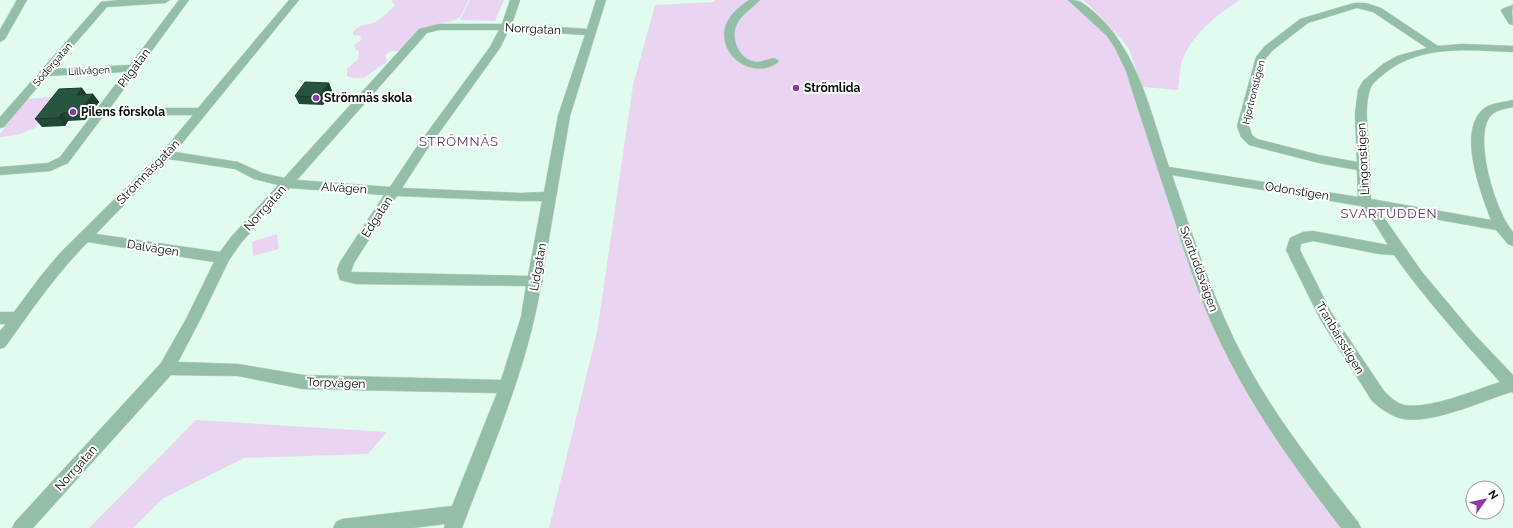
<svg xmlns="http://www.w3.org/2000/svg" width="1513" height="528" font-family="Raleway,sans-serif">
<style>
.green{fill:#e9d4f1}
.lines{fill:none;stroke-linecap:round;stroke-linejoin:round}
.minor-casing{stroke:#bed6ca;stroke-width:1}
.minor{fill:#94bea8;fill-rule:evenodd}
.wall{fill:#224837}
.shaded-wall{fill:#1c3b2d}
.building{fill:#285440;stroke:#1c3b2d}
.poi-dot{fill:#8c39a7;stroke:#fff;stroke-width:1.5}
.labels{text-anchor:middle;stroke-width:4;stroke-linejoin:round;paint-order:stroke}
.far-street-label{font-size:10px;fill:#060e0a;stroke:#fff}
.street-label{font-size:12px;fill:#060e0a;stroke:#fff}
.poi-label{font-size:12px;font-weight:bold;fill:#060e0a;stroke:#fff;text-anchor:start}
.neighbourhood-label{font-size:13px;letter-spacing:1px;fill:#5b3369;stroke:#fff}
</style>
<rect width="100%" height="100%" fill="#e1fcee"/>
<g class="green">
<path d="M391,0H469L461,16L455,20L425,28L400,51H391L385,55L387,60L386,63C369,71 367,84 347,76V69L358,59L359,51L356,50L354,45L360,41L361,36L353,35V32C359,23 367,26 375,22C383,18 389,11 395,5Z"/>
<polygon points="470,0 504,0 495,21 460,20"/>
<path d="M715,0H1080L1108,23L1083,0H1240C1218,14 1195,32 1184,56C1179,65 1180,80 1178,90L1142,87L1129,49L1113,29L1117,37L1120,51L1227,342L1351,528H549L597,333L633,85L655,5L714,2Z"/>
<polygon points="63,96 35,128 17,135 0,137 0,134 26,99"/>
<polygon points="277,234 279,249 253,256 252,242"/>
<polygon points="196,420 387,432 368,454 244,458 162,499 133,528 89,528"/>
</g>
<g class="lines">
<g class="minor-casing">
<g id="minor">
<polygon points="17,0 27,0 5,39 0,42 0,30"/>
<path d="M120,0H170L165,3L107,7L53,69L130,65L179,0H189L110,108H198L289,0H299L175,152L238,162L262,173L284,178L419,29L439,24H502L510,0H520L512,24L587,29L596,0H606L570,116L542,279L543,281L541,285C527,369 492,448 462,528H444L445,524L413,528H333L336,522L342,519L452,506L497,393L303,389L238,376L171,375L33,528H12L15,522L161,363L186,319L214,262L88,242C56,274 31,311 5,347L0,349V331L6,324H0V312H14L40,277L60,253L162,152L193,115H104L68,163L50,171L0,175V167L48,163L60,157L125,72L47,76L4,127L0,128V117L101,2ZM439,30H499L490,47L418,145L390,187L297,180L427,33ZM509,30L585,35L558,116L544,192L521,193L402,188L426,151L500,48ZM169,159L235,169L254,179L278,185L231,237L220,252L96,234ZM290,188L384,195L340,262L337,270L340,280L356,284L526,286L521,317L501,380L303,375L238,364L178,362L200,320L229,260L241,243ZM397,196L521,201H542L528,276L351,272L354,263Z"/>
<path d="M749,0H760C753,8 743,13 738,22C729,36 738,60 756,62C762,62 768,59 774,58L779,61C777,64 773,65 769,67C744,75 717,50 726,25C730,14 740,6 749,0Z"/>
<path d="M1068,0C1081,0 1084,4 1094,12C1138,50 1151,114 1169,167L1358,197L1357,170L1319,163L1249,145L1241,137L1237,126L1256,57L1265,46L1300,19L1354,3H1366L1381,8L1438,46L1462,44L1513,46V52C1470,50 1419,44 1384,74C1379,78 1373,82 1370,89C1365,104 1367,123 1368,138C1369,158 1370,178 1371,199L1491,220C1481,193 1455,128 1486,107C1493,103 1505,102 1513,100V107C1504,109 1494,110 1489,118C1474,141 1496,213 1513,232V246L1508,244L1496,230L1378,209L1422,272L1474,334L1513,375V393L1511,392C1483,401 1432,424 1404,419C1392,417 1381,409 1372,401L1320,319L1286,250L1290,238L1303,232L1313,231L1388,245L1374,222L1361,206L1172,175C1191,230 1208,285 1233,337C1265,404 1312,464 1358,522L1361,528H1341C1295,468 1250,406 1218,337C1199,298 1186,256 1173,215C1157,167 1141,119 1126,71L1115,48L1107,36ZM1357,8L1373,12L1427,48L1397,56L1383,64L1363,81L1358,90L1355,114L1357,162L1319,155L1257,139L1252,135L1249,126L1266,58L1273,50L1308,23ZM1313,241L1379,254L1394,255C1426,300 1463,341 1500,382C1476,390 1427,410 1404,405C1396,403 1389,396 1384,391L1331,312L1300,250L1301,244Z"/>
<polygon points="1513,5 1512,12 1513,25 1509,24 1501,11 1502,9"/>
</g>
</g>
<use href="#minor" class="minor"/>
</g>
<g class="wall">
<polygon points="329,83 332,91 323,105 299,104 295,96"/>
<polygon points="82,88 86,94 93,94 99,102 85,120 68,121 65,126 42,127 35,119"/>
</g>
<g class="shaded-wall">
<polygon points="329,83 332,91 323,105 319,97"/>
<polygon points="82,88 88,96 77,95"/>
<polygon points="93,94 99,102 85,120 79,112"/>
<polygon points="62,113 68,121 65,126 59,118"/>
</g>
<g class="building">
<polygon points="305,82 329,83 319,97 295,96"/>
<polygon points="82,88 77,95 93,94 79,112 62,113 59,118 35,119 59,89"/>
</g>
<g class="poi-dot">
<circle cx="796" cy="88" r="4"/>
<circle cx="316" cy="98" r="4"/>
<circle cx="73" cy="112" r="4"/>
</g>
<g class="labels">
<g class="far-street-label">
<text transform="translate(52 64) rotate(-49)" y="4">Södergatan</text>
<text transform="translate(89 70) rotate(-3)" y="4">Lillvägen</text>
<text transform="translate(1253 92) rotate(-76)" y="4">Hjortronstigen</text>
</g>
<g class="street-label">
<text transform="translate(533 29) rotate(3)" y="4">Norrgatan</text>
<text transform="translate(134 68) rotate(-53)" y="4">Pilgatan</text>
<text transform="translate(1363 159) rotate(-93)" y="4">Lingonstigen</text>
<text transform="translate(148 172) rotate(-46)" y="4">Strömnäsgatan</text>
<text transform="translate(344 188) rotate(4)" y="4">Alvägen</text>
<text transform="translate(1297 191) rotate(9)" y="4">Odonstigen</text>
<text transform="translate(265 208) rotate(-48)" y="4">Norrgatan</text>
<text transform="translate(377 217) rotate(-57)" y="4">Edgatan</text>
<text transform="translate(153 248) rotate(9)" y="4">Dalvägen</text>
<text transform="translate(538 267) rotate(-80)" y="4">Lidgatan</text>
<text transform="translate(1199 269) rotate(70)" y="4">Svartuddsvägen</text>
<text transform="translate(1340 338) rotate(59)" y="4">Tranbärsstigen</text>
<text transform="translate(336 383) rotate(2)" y="4">Torpvägen</text>
<text transform="translate(76 468) rotate(-48)" y="4">Norrgatan</text>
</g>
<g class="poi-label">
<text x="804" y="92">Strömlida</text>
<text x="324" y="102">Strömnäs skola</text>
<text x="81" y="116">Pilens förskola</text>
</g>
<g class="neighbourhood-label">
<text x="459" y="146">STRÖMNÄS</text>
<text x="1389" y="218">SVARTUDDEN</text>
</g>
</g>
<g transform="translate(1485 500) rotate(57)"><circle r="19" fill="#ffffff" stroke="#9b9f9d"/>
<path d="M0-3L7 15L0 10L-7 15Z" fill="#8c39a7"/>
<text y="-6" font-size="11" font-weight="bold" text-anchor="middle" fill="#060e0a">N</text>
</g>
</svg>
